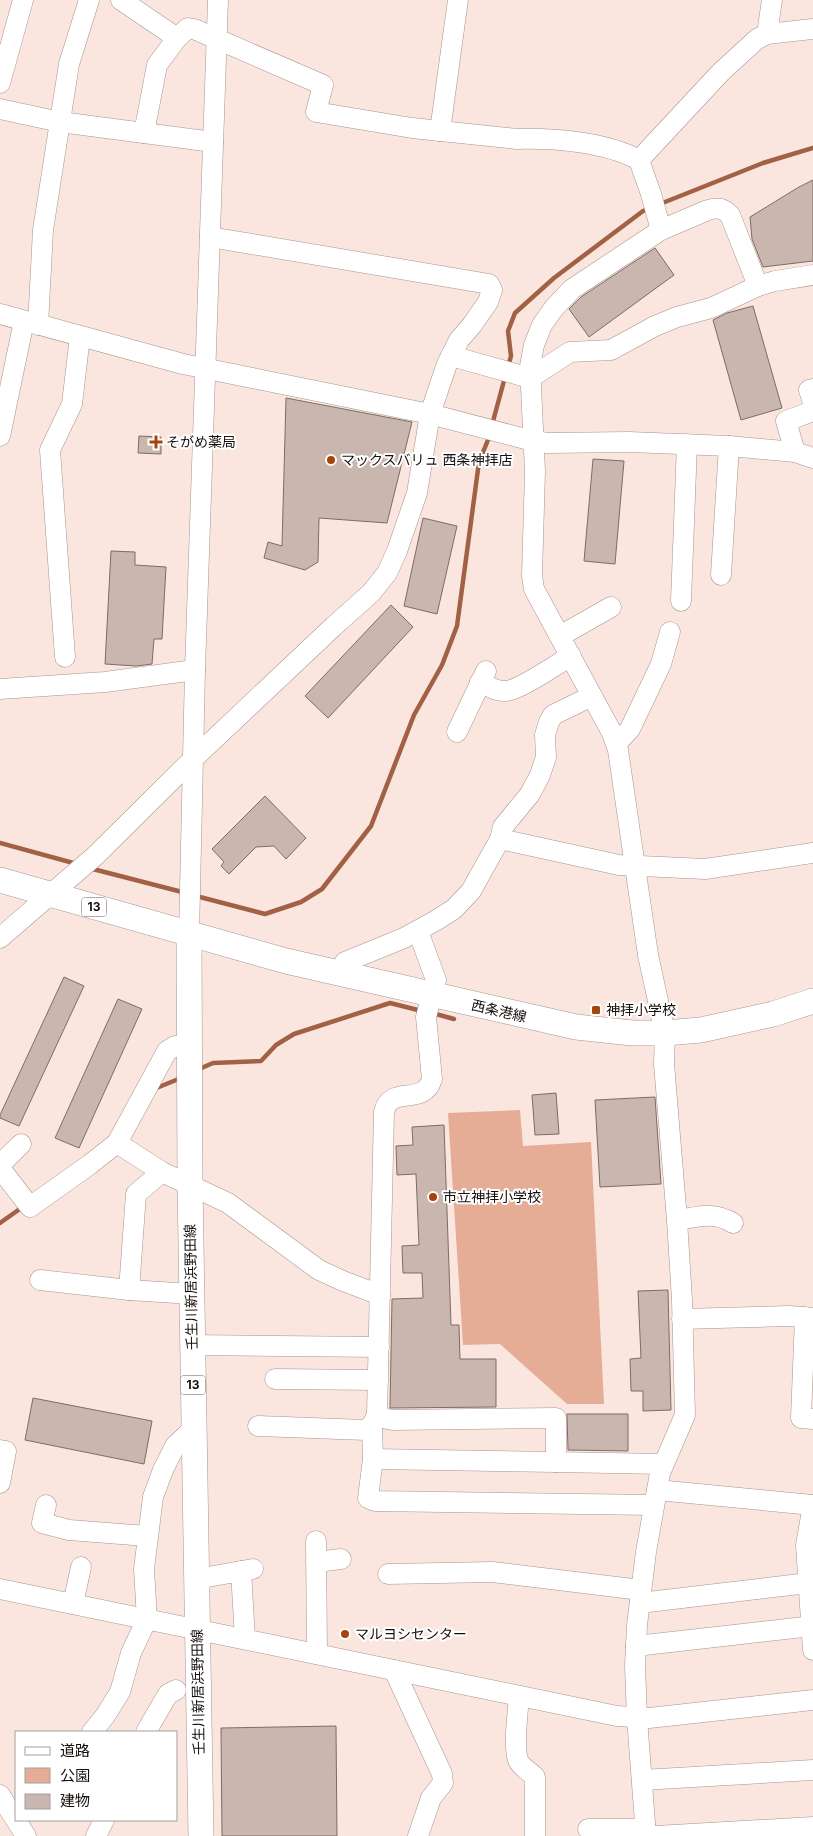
<svg xmlns="http://www.w3.org/2000/svg" width="813" height="1836" font-family="Inter,'Noto Sans JP',sans-serif">
<style>
.green{fill:#e6ad96}
.lines{fill:none;stroke-linecap:round;stroke-linejoin:round}
.stream{stroke:#a26145;stroke-width:4.5}
.building{fill:#c9b6ae;stroke:#7d6c65}
.minor-casing{stroke:#a7948d;stroke-width:21}
.major-casing{stroke:#a7948d;stroke-width:26}
.minor{stroke:#fff;stroke-width:20}
.major{stroke:#fff;stroke-width:25}
.poi-dot{fill:#a7440e;stroke:#fff;stroke-width:2}
.labels{text-anchor:middle;stroke-width:4;stroke-linejoin:round;paint-order:stroke}
.shield{fill:#fff;stroke:#5b5755;stroke-width:1}
.shield-label{font-size:12px;font-weight:bold;fill:#150f0c}
.poi-label{font-size:14px;fill:#150f0c;stroke:#fff;text-anchor:start}
.street-label{font-size:14px;fill:#150f0c;stroke:#fff}
</style>
<rect width="100%" height="100%" fill="#fae6de"/>
<polygon class="green" points="520,1110 523,1146 591,1142 604,1404 567,1404 500,1344 463,1345 448,1113"/>
<g class="lines">
<g class="stream">
<polyline points="660,204 763,163 813,148"/>
<polyline points="508,367 511,356 508,331 515,313 554,278 643,211 650,208"/>
<polyline points="492,425 505,377"/>
<polyline points="0,843 77,864"/>
<polyline points="89,868 186,893"/>
<polyline points="196,896 265,914 301,902 322,889 371,826 414,715 442,665 457,626 479,462 490,435"/>
<polyline points="432,1013 454,1019"/>
<polyline points="197,1070 213,1063 261,1061 276,1045 294,1034 390,1003 422,1011"/>
<polyline points="154,1089 181,1078"/>
<polyline points="0,1223 24,1206"/>
</g>
</g>
<g class="building">
<polygon points="813,180 813,261 763,267 752,239 750,217 799,187"/>
<polygon points="655,248 674,275 589,337 569,309 581,297"/>
<polygon points="753,306 782,408 741,420 713,320 727,313"/>
<polygon points="286,398 412,422 387,523 319,518 318,562 305,570 264,558 268,542 282,546"/>
<polygon points="139,436 161,437 161,454 138,453"/>
<polygon points="593,459 624,461 615,564 584,561"/>
<polygon points="423,518 457,526 437,614 404,606"/>
<polygon points="111,551 135,552 135,565 166,567 162,639 154,639 152,664 136,666 105,664"/>
<polygon points="391,605 413,627 328,718 305,696"/>
<polygon points="265,796 306,838 286,859 274,846 256,847 229,874 221,866 224,862 212,849"/>
<polygon points="64,977 84,986 19,1126 0,1118 0,1115"/>
<polygon points="118,999 142,1009 79,1148 55,1138"/>
<polygon points="556,1093 559,1134 535,1135 532,1095"/>
<polygon points="655,1097 661,1184 600,1187 595,1100"/>
<polygon points="444,1125 451,1325 459,1325 460,1359 496,1359 496,1407 390,1408 392,1299 423,1298 422,1273 403,1273 402,1246 419,1245 416,1174 397,1175 396,1146 413,1145 412,1127"/>
<polygon points="668,1290 671,1410 643,1411 643,1391 631,1391 630,1359 641,1358 638,1291"/>
<polygon points="33,1398 152,1421 144,1464 25,1440"/>
<polygon points="567,1414 628,1414 628,1451 568,1450"/>
<polygon points="336,1726 337,1836 222,1836 221,1728"/>
</g>
<g class="lines">
<g class="minor-casing">
<g id="minor">
<polyline points="121,0 177,38"/>
<polyline points="767,34 772,0"/>
<polyline points="0,83 23,0"/>
<polyline points="0,109 60,122 213,142"/>
<polyline points="440,131 458,0"/>
<path d="M144,133L157,65L177,38L188,28L194,29L323,85L316,112L412,128L517,139C555,138 606,142 639,160"/>
<polyline points="661,230 651,194 639,160 721,72 757,39 767,34 813,29"/>
<polyline points="0,314 183,364 430,414 533,441 548,443 629,442 729,446 795,452 813,458"/>
<polyline points="38,325 43,230 69,64 89,0"/>
<polyline points="451,356 530,378 570,352 611,350 655,326 677,317 711,308 758,286 775,281 813,275"/>
<polyline points="813,389 809,390 813,403"/>
<polyline points="0,436 24,321"/>
<polyline points="795,452 786,421 813,411"/>
<polyline points="721,575 729,446"/>
<polyline points="681,601 687,444"/>
<polyline points="560,636 611,607"/>
<polyline points="65,657 50,450 72,404 80,336"/>
<path d="M480,682C488,686 497,692 506,691C520,690 557,664 571,656"/>
<polyline points="0,689 105,682 195,670"/>
<polyline points="457,732 486,671"/>
<polyline points="616,744 630,729 661,664 670,632"/>
<polyline points="500,839 619,865 705,869 813,853"/>
<path d="M418,931L436,980L426,1017L432,1079C424,1107 390,1084 384,1112L377,1415L387,1419L393,1420L556,1418V1462L663,1464"/>
<polyline points="189,935 195,670 218,0"/>
<polyline points="0,938 95,856 193,759 334,626 371,593 387,573 397,551 417,493 430,414 447,364 459,340 472,325 488,302 492,290 489,284 210,237"/>
<polyline points="341,974 345,962 404,938 435,921 454,909 471,891 500,839 503,827 530,794 540,775 546,757 545,735 549,722 553,715 592,696"/>
<polyline points="117,1143 162,1172 228,1203 319,1270 343,1281 380,1295"/>
<polyline points="0,1165 21,1144"/>
<polyline points="0,1168 30,1207 89,1165 117,1143 167,1051 175,1046 188,1047"/>
<path d="M677,1220C699,1217 713,1211 733,1223"/>
<polyline points="40,1280 129,1290 192,1294"/>
<polyline points="129,1290 136,1194 162,1172"/>
<polyline points="805,1317 801,1418 813,1419"/>
<polyline points="682,1319 790,1316 813,1318"/>
<polyline points="192,1345 379,1347"/>
<polyline points="275,1379 378,1380"/>
<polyline points="372,1425 373,1459 368,1498 375,1501 654,1505"/>
<polyline points="258,1426 366,1430 372,1425 377,1415"/>
<polyline points="0,1450 6,1451 0,1483"/>
<polyline points="373,1459 556,1462"/>
<polyline points="657,1490 813,1505"/>
<polyline points="46,1505 42,1523 69,1530 147,1536"/>
<polyline points="813,1505 806,1545 813,1650"/>
<polyline points="316,1541 317,1654"/>
<polyline points="316,1562 341,1559"/>
<polyline points="241,1571 245,1639"/>
<polyline points="388,1574 492,1572 641,1590"/>
<polyline points="196,1579 253,1569"/>
<polyline points="0,1589 617,1716 649,1718 813,1700"/>
<polyline points="640,1603 808,1583"/>
<polyline points="73,1604 81,1567"/>
<polyline points="636,1646 813,1626"/>
<polyline points="394,1670 442,1774 443,1783 431,1798 418,1836"/>
<path d="M519,1696C518,1714 513,1744 518,1760C521,1768 530,1771 535,1777V1836"/>
<polyline points="92,1732 105,1716 120,1692 131,1653 147,1619 144,1569 153,1497 163,1470 175,1446 193,1429"/>
<polyline points="146,1732 168,1694 176,1690"/>
<polyline points="642,1780 813,1770"/>
<polyline points="0,1795 26,1836"/>
<polyline points="588,1829 646,1829"/>
<polyline points="96,1836 104,1820"/>
<path d="M646,1836L637,1718L635,1666L637,1625L646,1552L660,1473L685,1415L682,1300L677,1220L664,1064L665,1033L648,955L618,750L612,733L534,589L532,576L535,471L530,366L534,345L542,325L554,308L572,289L661,230L708,210C718,207 723,208 730,215L758,286"/>
<polyline points="656,1836 813,1827"/>
</g>
</g>
<g class="major-casing">
<g id="major">
<polyline points="0,880 286,961 576,1027 632,1033 665,1033 701,1030 773,1014 813,1001"/>
<polyline points="189,935 190,1184 201,1836"/>
</g>
</g>
<use href="#minor" class="minor"/>
<use href="#major" class="major"/>
</g>
<g class="poi-dot">
<path d="M153.5 434.5h5v5h5v5h-5v5h-5v-5h-5v-5h5z"/>
<circle cx="331" cy="460" r="5"/>
<rect x="591" y="1005" width="10" height="10" rx="2.5"/>
<circle cx="433" cy="1197" r="5"/>
<circle cx="345" cy="1634" r="5"/>
</g>
<g class="labels">
<g class="shield">
<rect x="81.5" y="897.5" width="25" height="19" rx="4"/>
<rect x="180.5" y="1375.5" width="25" height="19" rx="4"/>
</g>
<g class="shield-label">
<text x="94" y="911">13</text>
<text x="193" y="1389">13</text>
</g>
<g class="poi-label">
<text x="166" y="447">そがめ薬局</text>
<text x="341" y="465">マックスバリュ 西条神拝店</text>
<text x="606" y="1015">神拝小学校</text>
<text x="443" y="1202">市立神拝小学校</text>
<text x="355" y="1639">マルヨシセンター</text>
</g>
<g class="street-label">
<text transform="translate(499 1011) rotate(13)" y="5">西条港線</text>
<text transform="translate(191 1287) rotate(-91)" y="5">壬生川新居浜野田線</text>
<text transform="translate(198 1692) rotate(-91)" y="5">壬生川新居浜野田線</text>
</g>
</g>
<rect x="15" y="1731" width="162" height="90" fill="#ffffff" stroke="#a19f9e"/>
<rect x="25" y="1747" width="25" height="8" fill="#ffffff" stroke="#a19f9e"/>
<text x="60" y="1756" font-size="15" fill="#150f0c">道路</text>
<rect x="25" y="1768" width="25" height="15" fill="#e6ad96" stroke="#a19f9e"/>
<text x="60" y="1781" font-size="15" fill="#150f0c">公園</text>
<rect x="25" y="1794" width="25" height="15" fill="#c9b6ae" stroke="#a19f9e"/>
<text x="60" y="1806" font-size="15" fill="#150f0c">建物</text>
</svg>
